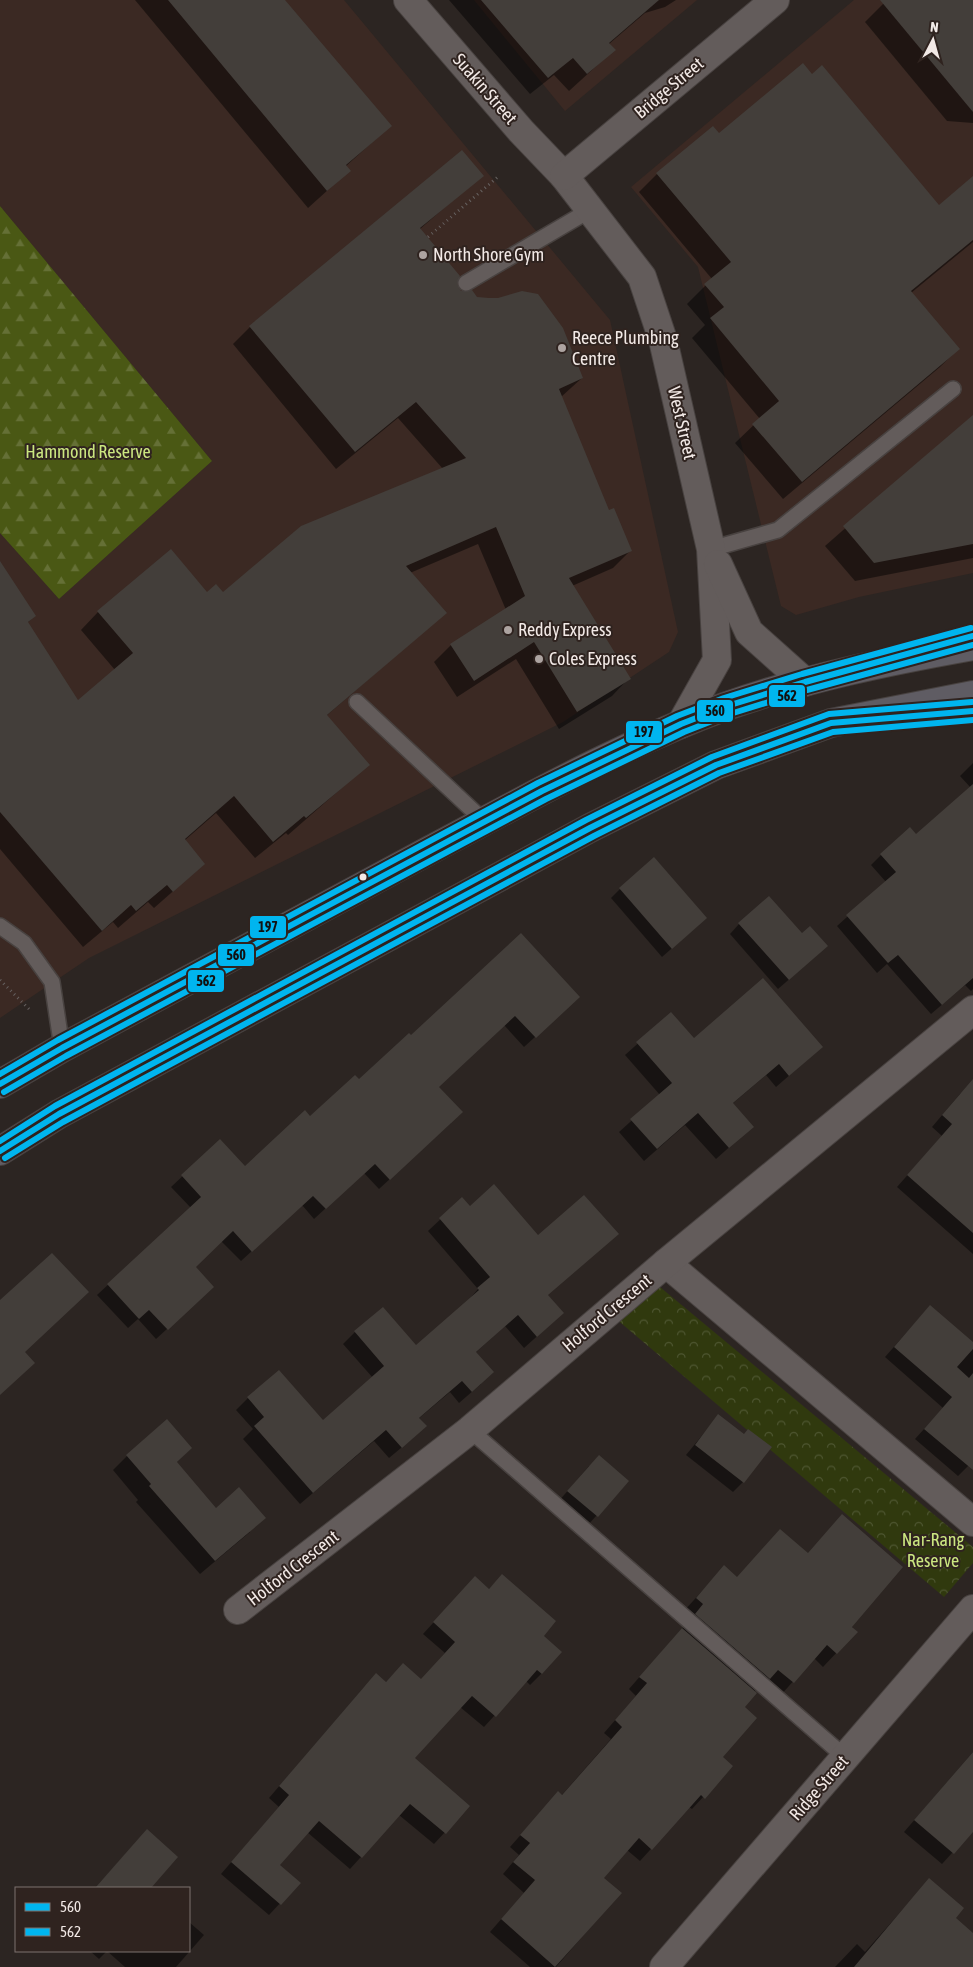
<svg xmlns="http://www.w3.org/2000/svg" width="973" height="1967" font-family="'Asap Condensed',sans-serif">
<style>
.built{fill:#3b2923}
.forest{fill:url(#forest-firs)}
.park{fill:url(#park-crowns)}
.shadow{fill:#0007}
.building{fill:#433e3a}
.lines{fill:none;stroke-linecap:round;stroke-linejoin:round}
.lane-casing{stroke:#484240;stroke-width:18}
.street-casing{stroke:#484240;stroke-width:30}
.highway-casing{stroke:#484240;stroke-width:30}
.path{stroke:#666160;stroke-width:3;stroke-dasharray:1 4;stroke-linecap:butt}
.lane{stroke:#635c5b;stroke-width:15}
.street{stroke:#635c5b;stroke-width:28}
.highway{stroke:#5f5c63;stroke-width:28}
.bus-1-casing{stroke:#2f231f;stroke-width:10}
.bus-2-casing{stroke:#2f231f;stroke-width:10}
.bus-3-casing{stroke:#2f231f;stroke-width:10}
.bus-1{stroke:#00b5ef;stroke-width:6}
.bus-2{stroke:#00b5ef;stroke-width:6}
.bus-3{stroke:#00b5ef;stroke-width:6}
.poi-dot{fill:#ada4a1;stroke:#2f231f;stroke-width:2}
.bus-dot{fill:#f2e9e6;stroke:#2f231f;stroke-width:2}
.labels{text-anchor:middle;stroke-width:4;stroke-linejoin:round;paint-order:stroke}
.street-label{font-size:18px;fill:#f2e9e6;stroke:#2f231f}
.poi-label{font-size:18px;fill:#f2e9e6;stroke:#2f231f;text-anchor:start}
.park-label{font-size:18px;fill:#cbe680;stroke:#2f231f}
.line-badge{stroke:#2f231f;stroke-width:2}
.pale-badge-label{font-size:14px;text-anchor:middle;font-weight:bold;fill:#111}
</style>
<defs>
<pattern id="forest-firs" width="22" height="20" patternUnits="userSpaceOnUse" patternTransform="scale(1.25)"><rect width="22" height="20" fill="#4a5814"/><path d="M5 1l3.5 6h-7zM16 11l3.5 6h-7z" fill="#657036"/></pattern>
<pattern id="park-crowns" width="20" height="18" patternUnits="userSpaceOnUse" patternTransform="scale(1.25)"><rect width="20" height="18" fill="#30390e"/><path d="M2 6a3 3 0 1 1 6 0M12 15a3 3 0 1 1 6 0" fill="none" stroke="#4e5631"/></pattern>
</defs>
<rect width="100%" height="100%" fill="#2c2522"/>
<g class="built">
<polygon points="0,0 344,0 610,320 678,632 669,652 563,722 89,958 0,1018 0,533 59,599 212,461 0,206"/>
<polygon points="474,0 697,0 565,111"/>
<polygon points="854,0 973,0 973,573 859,597 796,615 781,606 698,267 631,187"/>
</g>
<polygon class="forest" points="0,206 212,461 59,599 0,533"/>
<polygon class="park" points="654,1282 973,1547 973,1563 944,1597 615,1318"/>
<g class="shadow">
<polygon points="135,0 283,0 390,126 345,167 349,171 308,208"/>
<polygon points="449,0 676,0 665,7 645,13 609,44 614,50 569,91 554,75 530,94"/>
<polygon points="887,0 973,0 973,123 947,121 865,22"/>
<polygon points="719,135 939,206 973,177 973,242 911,293 958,349 940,367 783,499 735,443 760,419 692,338 705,325 687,304 712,279 639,192 657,174"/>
<polygon points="482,175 420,229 460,292 477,298 582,378 561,397 609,512 631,550 613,568 572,586 629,678 612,696 559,729 516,659 457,697 434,662 451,645 506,610 478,544 410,573 445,613 326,716 368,765 288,835 286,833 255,858 216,813 184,841 204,864 154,908 148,902 118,928 113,922 83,947 0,849 0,574 35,616 27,623 77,702 115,670 81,630 98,612 207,593 222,594 443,469 398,418 336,469 233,344 250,327"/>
<polygon points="973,416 973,558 855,581 825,546"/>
<polygon points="973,763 973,989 971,991 965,985 931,1014 887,964 877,973 837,926 886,882 871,865 881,855 916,836 971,788 960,776"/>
<polygon points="620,889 696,927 662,957 611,898"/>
<polygon points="739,924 802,935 816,956 778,989 730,934"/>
<polygon points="521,935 568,1007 524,1047 504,1025 438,1087 451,1123 379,1189 364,1173 314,1219 302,1205 241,1261 221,1241 194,1267 202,1297 156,1339 138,1319 128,1328 97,1295 191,1208 171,1187 220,1141 245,1168 359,1081 411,1037"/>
<polygon points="671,1014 693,1039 822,1047 776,1087 766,1075 732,1104 752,1127 716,1159 685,1125 644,1161 619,1132 660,1095 625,1055"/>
<polygon points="973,1084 973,1254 897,1187 942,1136 932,1127 960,1094"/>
<polygon points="462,1199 563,1313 524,1348 505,1326 475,1353 481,1384 459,1403 450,1392 418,1419 413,1438 389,1458 374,1441 300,1504 243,1439 253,1429 236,1410 248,1398 323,1422 373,1378 343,1344 355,1332 415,1347 467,1302 478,1289 428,1231"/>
<polygon points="930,1306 973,1344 973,1468 969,1465 958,1476 915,1439 943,1408 885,1357"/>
<polygon points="718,1416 743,1482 733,1492 686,1455"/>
<polygon points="191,1448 176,1463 216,1510 250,1532 200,1574 136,1502 138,1500 113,1470 127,1456"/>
<polygon points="589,1466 627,1482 587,1526 558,1502"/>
<polygon points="780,1530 856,1632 823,1667 814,1658 780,1696 764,1682 754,1692 743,1707 721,1757 731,1767 692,1809 689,1807 640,1861 627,1850 602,1878 620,1893 556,1967 530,1967 490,1932 524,1893 503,1874 519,1855 510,1847 547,1805 561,1796 611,1739 604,1733 636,1696 629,1689 691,1618 683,1612 724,1567 737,1578"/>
<polygon points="502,1576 542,1636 542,1673 530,1685 526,1681 484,1727 460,1707 414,1758 468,1807 434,1844 399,1815 350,1869 307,1832 278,1865 299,1883 269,1915 221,1874 279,1807 269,1798 365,1686 385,1683 403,1665 421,1681 445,1653 423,1634 464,1589 488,1590"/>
<polygon points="973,1752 973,1830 942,1864 904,1832"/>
<polygon points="133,1846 150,1888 95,1888"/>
<polygon points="929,1880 954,1919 973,1934 973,1967 835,1967 857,1944 865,1952"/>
<polygon points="189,1922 204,1935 176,1967 125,1967 107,1951 99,1959 90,1951 189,1951"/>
</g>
<g class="building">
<polygon points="168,0 285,0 392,126 346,165 351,171 327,191"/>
<polygon points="481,0 659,0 609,43 616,50 587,74 573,58 548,78"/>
<polygon points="880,0 973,0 973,112"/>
<polygon points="803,63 812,74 822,65 939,205 973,176 973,240 911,291 960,349 802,482 752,424 779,401 710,318 724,307 704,284 731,262 656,173 713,126 719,133"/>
<polygon points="462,150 484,176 420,228 460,276 457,284 461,291 472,290 477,297 489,298 498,298 522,291 538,294 563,328 583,378 559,389 609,510 614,508 632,551 569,578 631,679 577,712 534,642 474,681 450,644 525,596 496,527 406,566 447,613 327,715 370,765 306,818 304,816 273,842 234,796 185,839 205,864 173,892 167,885 136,911 131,905 102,931 0,812 0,561 36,616 28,622 78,700 133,653 97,611 171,549 207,592 216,584 223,592 301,526 466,458 416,402 355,452 249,326"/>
<polygon points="973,415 973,544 874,563 843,526"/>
<polygon points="973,784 973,978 942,1005 898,955 888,963 846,915 896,872 880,854 910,827 916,834"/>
<polygon points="654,857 707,918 672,949 619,888"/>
<polygon points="769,896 802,933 810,926 828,946 789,980 738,923"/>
<polygon points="521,933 580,997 536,1038 515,1016 439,1087 463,1112 390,1180 375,1164 326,1209 313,1196 252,1252 233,1231 196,1267 214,1287 168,1330 149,1310 139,1319 107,1284 201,1197 181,1175 220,1139 245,1166 305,1110 310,1116 355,1075 359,1079 409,1033 411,1035"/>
<polygon points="763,978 823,1047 789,1076 779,1064 733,1103 754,1127 729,1148 698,1113 657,1149 630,1119 672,1083 636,1042 671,1012 694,1038"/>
<polygon points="973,1079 973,1233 907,1175 952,1124 942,1115"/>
<polygon points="494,1184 538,1235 584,1195 619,1234 548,1295 564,1313 537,1337 518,1315 476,1352 494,1372 472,1392 462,1381 419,1418 427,1426 402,1448 386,1430 313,1493 254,1426 264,1417 247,1397 279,1370 323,1420 384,1366 354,1331 383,1307 416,1345 479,1290 477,1288 490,1277 439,1218 462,1197 470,1206"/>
<polygon points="52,1253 89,1292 25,1352 35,1363 0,1395 0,1300"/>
<polygon points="930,1305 973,1342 973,1349 957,1367 969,1378 973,1373 973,1470 924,1429 952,1397 894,1347"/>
<polygon points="718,1414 744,1434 748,1429 772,1447 744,1483 695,1445"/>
<polygon points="167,1419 192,1448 177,1462 216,1508 239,1487 266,1518 215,1561 149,1486 151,1484 126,1455"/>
<polygon points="599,1455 629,1481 598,1517 567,1491"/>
<polygon points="842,1514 903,1567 852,1627 858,1632 837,1654 827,1645 794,1683 778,1670 770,1679 695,1614 703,1604 696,1598 724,1565 737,1577 780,1529 808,1553"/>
<polygon points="502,1574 556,1621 544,1636 562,1652 542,1674 537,1670 496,1717 472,1696 415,1758 470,1806 446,1834 410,1804 362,1858 319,1821 280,1865 301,1883 281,1905 231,1862 289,1795 279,1786 376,1673 386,1682 403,1663 421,1679 455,1642 433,1622 475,1576 489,1589"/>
<polygon points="682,1628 757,1693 745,1707 757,1718 723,1757 733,1766 705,1799 701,1795 652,1850 639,1838 604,1878 622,1893 555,1967 501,1919 535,1880 513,1862 530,1843 520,1835 558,1791 562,1795 622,1727 615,1720 647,1683 639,1677"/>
<polygon points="973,1752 973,1832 954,1854 914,1820"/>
<polygon points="147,1829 178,1857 151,1888 95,1888"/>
<polygon points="929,1878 964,1908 956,1918 973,1933 973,1967 854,1967"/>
</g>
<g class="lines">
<g class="lane-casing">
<g id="lane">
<polyline points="466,283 590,210"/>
<polyline points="711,549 778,530 953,389"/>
<polyline points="357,702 484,821"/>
<polyline points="0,926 24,943 52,982 62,1048"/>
<polyline points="470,1430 845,1757"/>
</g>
</g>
<g class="street-casing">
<g id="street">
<polyline points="408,0 521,131 564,176 642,277 663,340 711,549 717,660 681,724"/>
<polyline points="564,176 775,0"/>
<polyline points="718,564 749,632 805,682"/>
<polyline points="666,1263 973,1522"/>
<polyline points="238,1610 470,1430 666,1263 973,1010"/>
<polyline points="664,1967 973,1609"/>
</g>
</g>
<g class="highway-casing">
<g id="highway">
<path d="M0,1084L62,1048C185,982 308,916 430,850C526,799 622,745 724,707C805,678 889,661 973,646"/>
<polyline points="0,1151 59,1114 590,828 716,765 831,723 973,695"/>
</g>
</g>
<g class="path">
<polyline points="428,237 500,175"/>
<polyline points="0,980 30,1010"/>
</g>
<use href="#lane" class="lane"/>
<use href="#street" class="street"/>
<use href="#highway" class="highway"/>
<g class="bus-1-casing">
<g id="bus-1">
<polyline points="0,1084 62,1048 542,791 681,724 727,706 805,682 973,636"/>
<polyline points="0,1151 59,1114 590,828 716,765 831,723 973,711"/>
</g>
</g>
<g class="bus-2-casing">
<g id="bus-2">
<polyline points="4,1092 66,1056 546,799 684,732 730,714 807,690 973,645"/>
<polyline points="5,1158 63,1122 594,836 719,773 833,732 973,720"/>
</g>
</g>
<g class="bus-3-casing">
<g id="bus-3">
<polyline points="0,1074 58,1040 538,783 677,716 724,698 802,674 971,628"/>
<polyline points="0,1141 55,1106 586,820 712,757 829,714 972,702"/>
</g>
</g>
<use href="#bus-1" class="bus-1"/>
<use href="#bus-2" class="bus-2"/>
<use href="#bus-3" class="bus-3"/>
</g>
<g class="poi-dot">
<circle cx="423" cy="255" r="5"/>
<circle cx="562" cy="348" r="5"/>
<circle cx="508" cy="630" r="5"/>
<circle cx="539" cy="659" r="5"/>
</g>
<circle class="bus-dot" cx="363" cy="877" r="4.5"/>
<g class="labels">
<g class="street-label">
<text transform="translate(669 88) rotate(-40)" y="6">Bridge Street</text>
<text transform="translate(485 89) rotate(49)" y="6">Suakin Street</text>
<text transform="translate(682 423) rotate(77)" y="6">West Street</text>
<text transform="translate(607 1313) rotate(-40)" y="6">Holford Crescent</text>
<text transform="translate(293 1568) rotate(-38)" y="6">Holford Crescent</text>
<text transform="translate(819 1788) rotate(-49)" y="6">Ridge Street</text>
</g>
<g class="poi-label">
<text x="433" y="261">North Shore Gym</text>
<text x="572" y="344">Reece Plumbing<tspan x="572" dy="21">Centre</tspan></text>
<text x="518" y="636">Reddy Express</text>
<text x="549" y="665">Coles Express</text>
</g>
<g class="park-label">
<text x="88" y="458">Hammond Reserve</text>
<text x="933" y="1546">Nar-Rang<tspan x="933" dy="21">Reserve</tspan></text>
</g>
</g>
<g class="line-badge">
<rect x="768" y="684" width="38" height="24" rx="5" fill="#00b5ef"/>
<rect x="696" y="699" width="38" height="24" rx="5" fill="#00b5ef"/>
<rect x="625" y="720" width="38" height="24" rx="5" fill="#00b5ef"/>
<rect x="249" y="915" width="38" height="24" rx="5" fill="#00b5ef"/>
<rect x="217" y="943" width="38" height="24" rx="5" fill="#00b5ef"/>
<rect x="187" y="969" width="38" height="24" rx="5" fill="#00b5ef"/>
</g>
<g class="pale-badge-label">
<text x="787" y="701">562</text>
<text x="715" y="716">560</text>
<text x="644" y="737">197</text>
<text x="268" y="932">197</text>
<text x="236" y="960">560</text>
<text x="206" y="986">562</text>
</g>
<rect x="15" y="1887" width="175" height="65" fill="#2f231f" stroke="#7d726f"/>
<rect x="25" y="1903" width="25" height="8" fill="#00b5ef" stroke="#7d726f"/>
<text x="60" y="1912" font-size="15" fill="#f2e9e6">560</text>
<rect x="25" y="1928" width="25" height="8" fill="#00b5ef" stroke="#7d726f"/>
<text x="60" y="1937" font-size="15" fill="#f2e9e6">562</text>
<g transform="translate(933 40) rotate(6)" stroke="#2f231f" stroke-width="4" paint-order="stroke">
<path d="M0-4L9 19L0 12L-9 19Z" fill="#f2e9e6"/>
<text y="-8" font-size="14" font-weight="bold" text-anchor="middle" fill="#f2e9e6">N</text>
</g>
</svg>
